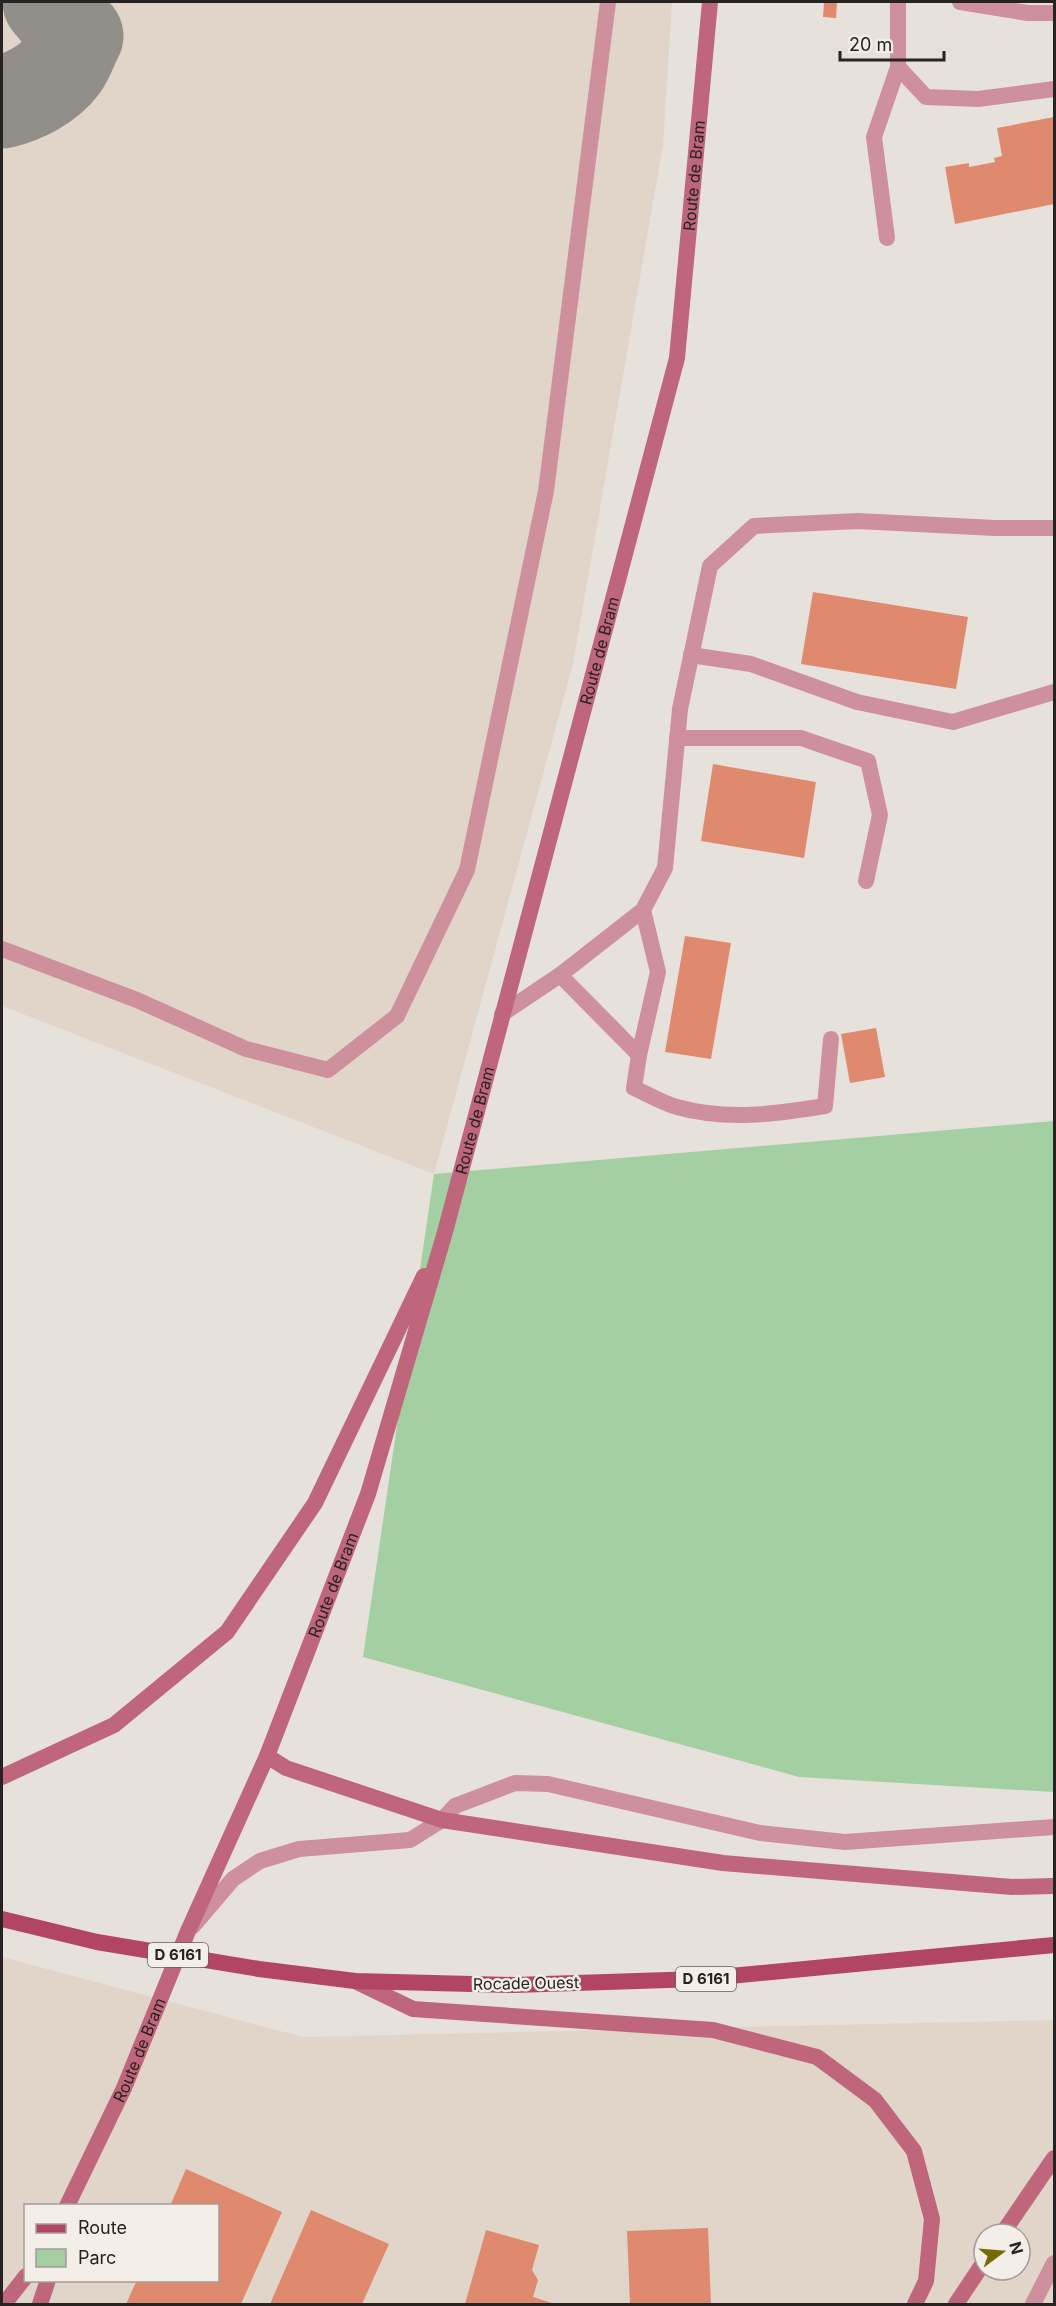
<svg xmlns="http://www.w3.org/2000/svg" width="1056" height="2306" font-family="Inter,sans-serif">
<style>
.built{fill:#e1d5ca;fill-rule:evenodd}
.green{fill:#a4cfa2}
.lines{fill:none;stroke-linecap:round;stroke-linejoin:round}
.taxiway{stroke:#928e8a;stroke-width:93}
.building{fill:#df8a6e}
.service{stroke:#ce909d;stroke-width:16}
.minor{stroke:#ce909d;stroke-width:16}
.secondary{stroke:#bf667c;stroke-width:16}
.primary{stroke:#b24464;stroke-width:16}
.labels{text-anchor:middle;stroke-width:5;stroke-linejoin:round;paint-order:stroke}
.shield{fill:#f4eee9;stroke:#64605e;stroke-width:1.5}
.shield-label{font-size:15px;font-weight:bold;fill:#262322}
.street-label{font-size:16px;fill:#262322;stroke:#f4eee9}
</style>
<rect width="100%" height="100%" fill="#e7e1dc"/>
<g class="built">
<polygon points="2,2 672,2 663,145 573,664 434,1174 2,1006"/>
<path d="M2,1957L303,2037L1054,2020V2304H2ZM26,2206H218V2280H26ZM984,2234H1020V2270H984Z"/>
</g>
<polygon class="green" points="1054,1121 1054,1792 799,1777 363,1657 434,1174"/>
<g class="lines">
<path class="taxiway" d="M2,102C23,97 48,85 62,66C68,58 72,45 77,36L49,2"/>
</g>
<g class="building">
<polygon points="824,2 837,2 836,18 823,17"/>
<polygon points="1054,117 1054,204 955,224 945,167 969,163 969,167 995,162 994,158 1002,156 997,128"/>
<polygon points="813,592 968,617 956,689 801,664"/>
<polygon points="713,764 816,782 804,858 701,841"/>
<polygon points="685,936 731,943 711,1059 665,1052"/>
<polygon points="876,1028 885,1077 850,1083 841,1034"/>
<polygon points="186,2169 282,2212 241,2304 126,2304 137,2280 218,2280 218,2206 170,2206"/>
<polygon points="311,2210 389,2244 362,2304 270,2304"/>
<polygon points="708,2228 711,2304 630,2304 627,2231"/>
<polygon points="486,2230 539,2245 532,2270 538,2280 533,2297 555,2304 465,2304"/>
</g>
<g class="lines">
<g class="service">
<polyline points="898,2 898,67 926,97 978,99 1054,89"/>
<polyline points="960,2 1028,13 1054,13"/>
<polyline points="887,238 874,137 898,67"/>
<polyline points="691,655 751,664 857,702 953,722 1054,692"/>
<polyline points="677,738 801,738 868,761 880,815 866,881"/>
<polyline points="2,949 137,1000 246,1049 328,1070 397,1016 467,870 546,491 608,2"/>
<polyline points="560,975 639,1055 658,972 643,910"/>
<polyline points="502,1014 560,975 643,910 665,868 680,709 710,566 754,526 858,521 995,528 1054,528"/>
<path d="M639,1055L634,1088C648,1094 662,1103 677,1107C727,1121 775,1114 825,1106L831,1039"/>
</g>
<g class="minor">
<polyline points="193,1926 233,1879 260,1861 299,1849 410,1840 442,1820 455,1806 515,1783 548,1784 760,1833 845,1842 1054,1827"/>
<polyline points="1033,2304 1054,2263"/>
</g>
<g class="secondary">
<polyline points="267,1756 286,1768 442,1820 723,1863 1012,1887 1054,1886"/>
<polyline points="2,1777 114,1725 227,1632 315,1503 424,1276"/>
<polyline points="355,1981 413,2009 713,2030 817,2057 875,2100 914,2151 932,2219 926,2281 915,2304"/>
<path id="s1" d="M67,2206L124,2088L188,1931L267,1756L368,1494L445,1232L677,358L710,2"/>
<polyline points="1002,2234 1054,2158"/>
<polyline points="4,2304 26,2276"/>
<polyline points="40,2304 48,2280"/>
<polyline points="956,2304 984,2262"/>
</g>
<polyline class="primary" points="2,1919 97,1942 259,1969 355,1981 514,1985 699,1979 1054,1945"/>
</g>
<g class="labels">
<g class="shield">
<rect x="148" y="1943" width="60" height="24" rx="4.5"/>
<rect x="676" y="1967" width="60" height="24" rx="4.5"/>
</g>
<g class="shield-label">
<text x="178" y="1960">D 6161</text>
<text x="706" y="1984">D 6161</text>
</g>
<g class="street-label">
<text dy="6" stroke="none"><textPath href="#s1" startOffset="2134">Route de Bram</textPath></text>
<text dy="6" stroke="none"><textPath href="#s1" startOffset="1648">Route de Bram</textPath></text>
<text dy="6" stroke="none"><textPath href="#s1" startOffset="1162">Route de Bram</textPath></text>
<text dy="6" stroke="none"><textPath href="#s1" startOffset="676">Route de Bram</textPath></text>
<text transform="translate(526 1983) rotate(-1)" y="6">Rocade Ouest</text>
<text dy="6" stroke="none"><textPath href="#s1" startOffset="172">Route de Bram</textPath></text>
</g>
</g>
<rect width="1056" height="2306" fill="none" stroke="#262322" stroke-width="6"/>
<rect x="24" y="2204" width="195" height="78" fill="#f4eee9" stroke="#a29d99" stroke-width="1.5"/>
<rect x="36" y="2224" width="30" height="9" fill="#b24464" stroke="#a29d99" stroke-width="1.5"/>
<text x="78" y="2234" font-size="18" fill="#262322">Route</text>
<rect x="36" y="2249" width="30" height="18" fill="#a4cfa2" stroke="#a29d99" stroke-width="1.5"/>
<text x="78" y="2264" font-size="18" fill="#262322">Parc</text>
<g transform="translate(1002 2252) rotate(74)"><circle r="28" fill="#f4eee9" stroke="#a29d99" stroke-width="1.5"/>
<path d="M0-4.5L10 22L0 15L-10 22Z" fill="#756b04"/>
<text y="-9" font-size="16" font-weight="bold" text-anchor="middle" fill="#262322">N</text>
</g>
<path d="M840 51v9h104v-9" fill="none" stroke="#262322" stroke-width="3"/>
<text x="849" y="51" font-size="18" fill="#262322" stroke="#f4eee9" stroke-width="4.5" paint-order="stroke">20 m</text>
</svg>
